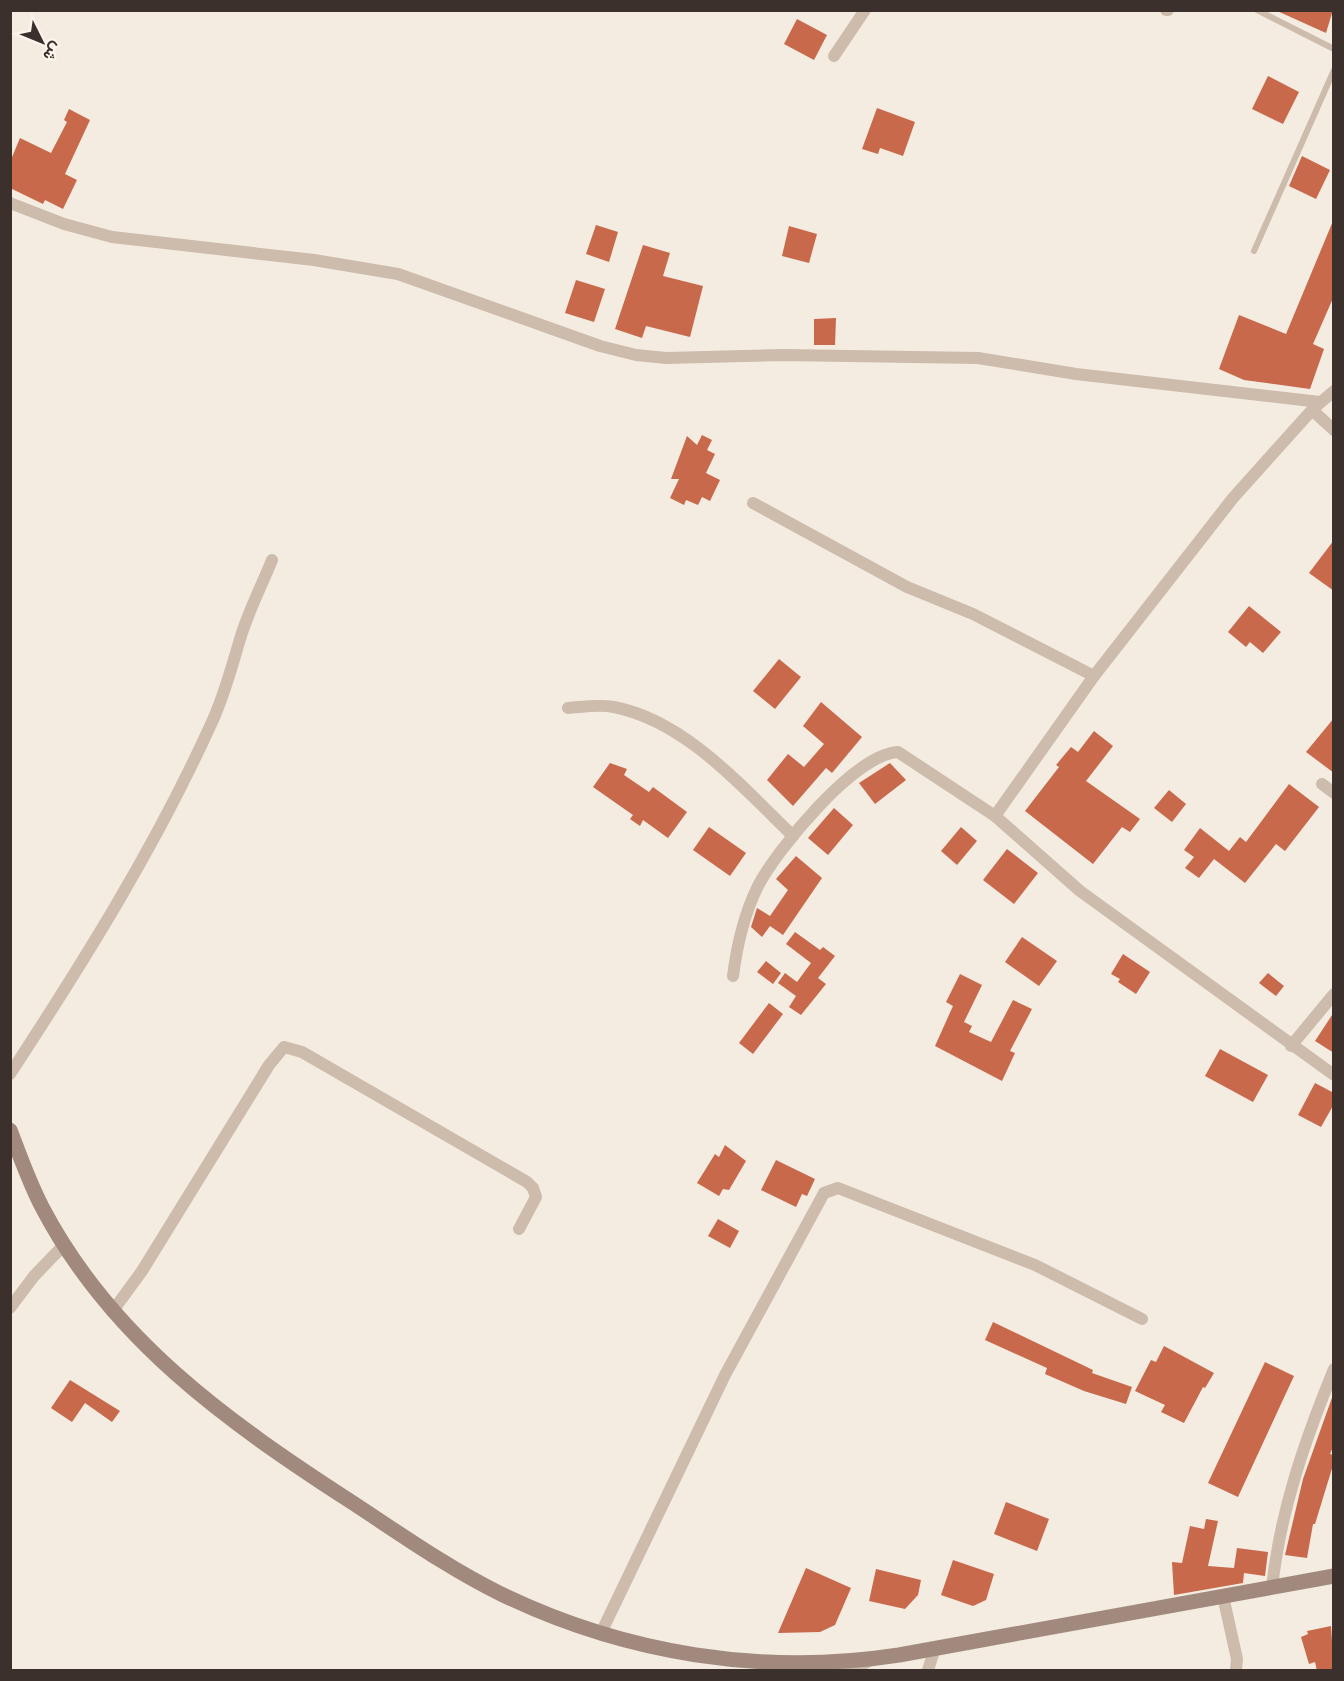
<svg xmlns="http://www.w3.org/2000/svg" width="1344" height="1681" font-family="'Nunito Sans',Vazirmatn,sans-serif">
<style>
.building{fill:#c8694b}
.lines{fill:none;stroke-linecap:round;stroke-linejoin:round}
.service{stroke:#cdbbac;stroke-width:6}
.minor{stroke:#cdbbac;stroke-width:12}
.tertiary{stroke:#cdbbac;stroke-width:15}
.secondary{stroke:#a18a7d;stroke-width:15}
</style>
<rect width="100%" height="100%" fill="#f4ebe1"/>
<g class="building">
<polygon points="1275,10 1333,10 1326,33"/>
<polygon points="797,19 827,35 814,60 784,44"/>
<polygon points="1268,76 1299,92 1283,124 1252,109"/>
<polygon points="877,108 915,122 903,156 880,148 878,154 862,149"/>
<polygon points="69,109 90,120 65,174 77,180 63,209 45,200 43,204 10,188 10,162 20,138 51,153 67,122 64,120"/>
<polygon points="1302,156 1330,170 1316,199 1289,186"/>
<polygon points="1333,221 1334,296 1313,344 1324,349 1310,389 1244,380 1219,369 1239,315 1286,334"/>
<polygon points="596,225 618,232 609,262 586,254"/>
<polygon points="789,226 817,234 809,263 782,256"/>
<polygon points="643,245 670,253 663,276 703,286 690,337 646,326 642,338 615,329"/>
<polygon points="576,280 605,289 594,322 565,313"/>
<polygon points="836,318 835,345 814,345 814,319"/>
<polygon points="702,435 712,440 707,450 715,454 706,473 720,480 710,501 702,497 698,505 686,500 684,505 670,498 679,479 671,479 687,436 697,445"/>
<polygon points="1334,540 1334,591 1309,573"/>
<polygon points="1249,606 1281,632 1263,653 1250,642 1246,647 1228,632"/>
<polygon points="779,659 801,677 775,709 753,691"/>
<polygon points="821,702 862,737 832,773 826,768 793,806 767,780 788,754 804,767 824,744 803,726"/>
<polygon points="1334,718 1334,773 1306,752"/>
<polygon points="1094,731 1113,746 1086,781 1140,819 1130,832 1122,827 1093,864 1025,811 1059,767 1056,765 1071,747 1078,752"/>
<polygon points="610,763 627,769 624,775 649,792 653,787 687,812 668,838 643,820 640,826 630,819 633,815 593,787"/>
<polygon points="890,763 906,780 875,804 859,783"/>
<polygon points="1289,784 1319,807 1285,851 1276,844 1245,883 1214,859 1199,878 1185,868 1194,857 1184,850 1200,828 1229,851 1240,837 1246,842"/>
<polygon points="1169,790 1186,804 1172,822 1154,808"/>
<polygon points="834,808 853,825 828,855 808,838"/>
<polygon points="709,827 746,853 730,876 693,850"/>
<polygon points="961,827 977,841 957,865 941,851"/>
<polygon points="1007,849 1038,873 1014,904 983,880"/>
<polygon points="796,856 822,878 783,935 770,926 762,937 751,927 757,908 770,916 788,890 776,879"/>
<polygon points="795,932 820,950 823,947 835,956 818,978 826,984 801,1015 789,1007 796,996 778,983 785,973 797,982 811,963 786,944"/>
<polygon points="1022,937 1057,961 1039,986 1005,962"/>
<polygon points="1123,954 1150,972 1136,994 1118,982 1120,979 1111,974"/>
<polygon points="766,961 781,973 773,984 757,972"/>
<polygon points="1268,973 1284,986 1276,996 1259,983"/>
<polygon points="960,974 982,985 964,1022 972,1026 969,1032 991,1042 1013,1000 1032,1009 1010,1051 1015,1053 1002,1081 935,1046 953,1006 946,1002"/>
<polygon points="769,1003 783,1014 753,1054 739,1043"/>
<polygon points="1334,1012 1334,1053 1315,1041"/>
<polygon points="1220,1049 1268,1075 1253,1102 1205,1076"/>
<polygon points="1315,1083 1334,1093 1334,1104 1321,1127 1298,1115"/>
<polygon points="725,1145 746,1161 729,1190 723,1189 719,1196 697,1183 715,1154 719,1157"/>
<polygon points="776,1160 815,1179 807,1196 802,1194 796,1207 761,1190"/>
<polygon points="718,1219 739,1231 730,1248 708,1236"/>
<polygon points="993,1322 1093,1370 1092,1373 1132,1387 1126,1404 1084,1391 1045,1374 1047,1368 985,1340"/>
<polygon points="1164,1346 1214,1373 1205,1388 1203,1387 1184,1423 1161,1412 1165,1405 1135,1391 1151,1360 1156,1362"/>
<polygon points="1265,1362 1294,1376 1238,1497 1208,1483"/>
<polygon points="70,1380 120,1411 112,1422 85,1403 72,1422 51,1408"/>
<polygon points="1334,1392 1334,1445 1330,1454 1334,1455 1334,1462 1315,1524 1313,1524 1307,1558 1285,1555 1303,1479"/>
<polygon points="1006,1502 1049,1519 1037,1551 994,1534"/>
<polygon points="1206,1519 1218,1521 1208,1566 1234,1568 1237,1548 1268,1552 1265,1576 1244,1573 1243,1583 1174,1595 1172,1562 1182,1563 1190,1526 1204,1529"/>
<polygon points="953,1560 994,1574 986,1600 973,1606 941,1595"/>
<polygon points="806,1568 851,1588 835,1625 820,1632 778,1633"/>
<polygon points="876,1569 921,1580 918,1595 905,1609 869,1601"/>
<polygon points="1331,1626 1334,1671 1317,1671 1315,1662 1309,1664 1301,1637 1308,1634 1307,1631"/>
</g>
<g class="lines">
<g class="service">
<polyline points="1257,10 1334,49"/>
<polyline points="1254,251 1334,70"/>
</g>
<g class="minor">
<polyline points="1166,10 1168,10"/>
<polyline points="834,56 865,10"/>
<polyline points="10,203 64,224 112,237 314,260 398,274 600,346 636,355 666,358 783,355 978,358 1076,374 1320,402"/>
<polyline points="1314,408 1334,391"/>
<polyline points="753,503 907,587 973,614 1094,676"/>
<path d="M568,708C583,707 599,704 614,707C686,721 743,788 793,836"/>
<polyline points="1322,784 1334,793"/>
<polyline points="995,816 1094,676 1233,498 1312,410 1334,430"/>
<path d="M733,976C737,945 743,917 757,888C776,850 855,754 898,752L995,816L1080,891L1334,1075"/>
<polyline points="1291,1046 1334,994"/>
<path d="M10,1074C84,961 156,846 212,722C225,694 232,665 241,636C249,610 262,585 272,560"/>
<polyline points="10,1308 34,1276 64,1245"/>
<polyline points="112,1312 142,1271 269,1065 284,1047 302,1052 527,1182 533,1188 536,1197 519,1229"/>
<path d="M1272,1588C1280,1511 1305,1440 1334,1369"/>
<polyline points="1223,1596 1237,1659 1236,1670"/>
<polyline points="601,1633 725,1375 824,1193 838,1188 1035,1265 1142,1319"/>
<polyline points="928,1670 935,1648"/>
</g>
<polyline class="tertiary" points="847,1670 870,1659"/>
<path class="secondary" d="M10,1130C20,1156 29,1182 42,1207C111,1339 228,1422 350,1501C399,1533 448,1568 501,1594C625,1654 763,1676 899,1655L1334,1576"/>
</g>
<rect width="1344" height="1681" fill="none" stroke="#3b302b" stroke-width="24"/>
<g transform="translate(42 42) rotate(133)" stroke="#fbf5ee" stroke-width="4.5" paint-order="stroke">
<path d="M0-4.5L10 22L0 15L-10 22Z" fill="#3b302b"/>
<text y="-9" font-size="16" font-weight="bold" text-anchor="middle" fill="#3b302b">ش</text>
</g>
</svg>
